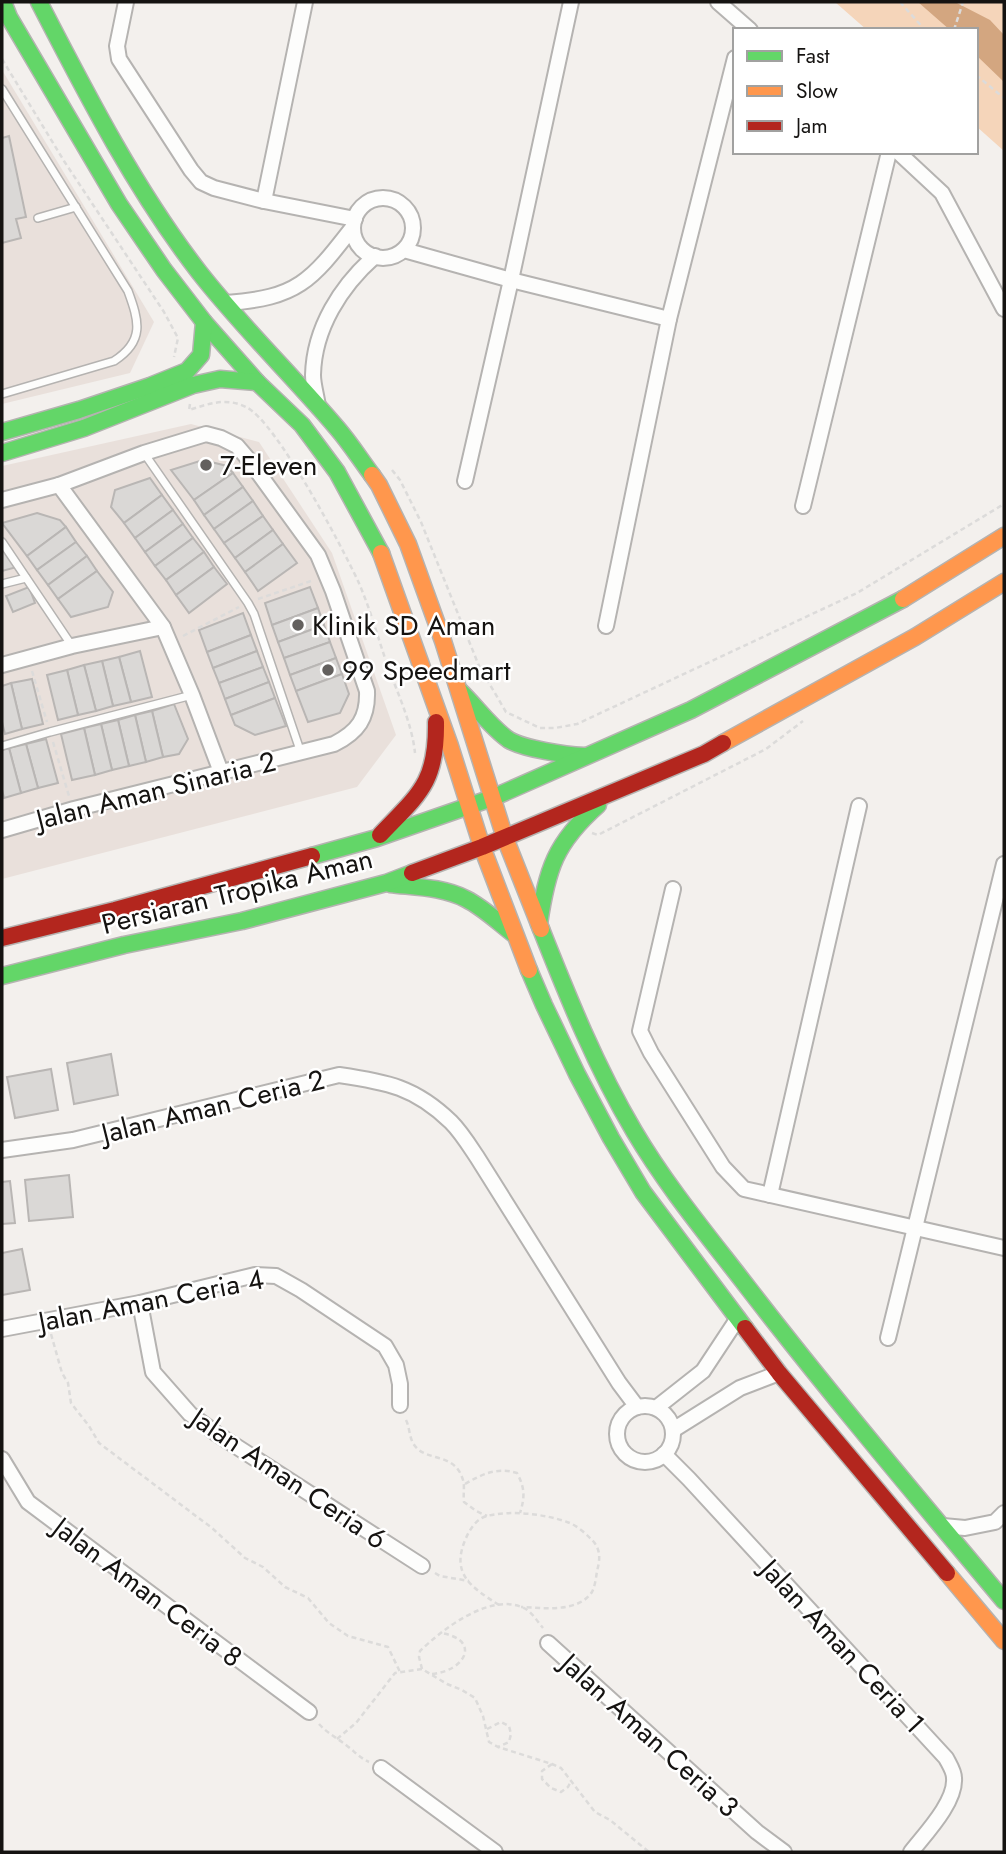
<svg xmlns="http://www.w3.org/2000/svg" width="1006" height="1854" font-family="Jost,sans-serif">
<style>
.built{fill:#e9e0db}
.green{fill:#f5d5ba}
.water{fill:#d3a680}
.building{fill:#dad8d6;stroke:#b9b6b4;stroke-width:2}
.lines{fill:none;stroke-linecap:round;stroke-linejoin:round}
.lane-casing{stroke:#b5b3b1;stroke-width:10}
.street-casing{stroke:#b5b3b1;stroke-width:18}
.fast-casing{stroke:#b5b3b1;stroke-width:19}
.slow-casing{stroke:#b5b3b1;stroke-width:19}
.jam-casing{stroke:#b5b3b1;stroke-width:19}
.path{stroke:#dcdbda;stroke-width:2.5;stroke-dasharray:5 3.5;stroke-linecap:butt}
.lane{stroke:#fdfdfc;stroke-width:7}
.street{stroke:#fdfdfc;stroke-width:14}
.fast{stroke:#63d668;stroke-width:16}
.slow{stroke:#ff974d;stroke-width:16}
.jam{stroke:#b3261e;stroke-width:16}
.poi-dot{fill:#63605e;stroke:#fff;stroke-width:2.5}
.labels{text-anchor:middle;stroke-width:5;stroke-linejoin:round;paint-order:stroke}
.poi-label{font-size:28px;fill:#151311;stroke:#fff;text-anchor:start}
.street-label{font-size:28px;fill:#151311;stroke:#fff}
</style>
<rect width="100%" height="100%" fill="#f3f0ed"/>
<g class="built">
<polygon points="2,70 154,322 130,373 2,404"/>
<polygon points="191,424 259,442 332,553 396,735 357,787 2,879 2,466"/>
</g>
<polygon class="green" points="835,2 1004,2 1004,151 976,126 976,30 867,30"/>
<polygon class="water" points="918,2 955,2 990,20 1004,35 1004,82 976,55 976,30 950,30"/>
<g class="building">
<polygon points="9,136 26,217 16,219 21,238 2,243 2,138"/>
<polygon points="203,460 227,466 233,473 194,500 171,470"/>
<polygon points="233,473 243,487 204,515 194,500"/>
<polygon points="150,478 162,495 124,523 111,507 115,490"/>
<polygon points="243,487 253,501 214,529 204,515"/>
<polygon points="162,495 173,510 135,538 124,523"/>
<polygon points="253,501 263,516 224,543 214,529"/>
<polygon points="173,510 183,524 145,552 135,538"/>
<polygon points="37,513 60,520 66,527 27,556 2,523"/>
<polygon points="263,516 273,530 235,558 224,543"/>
<polygon points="183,524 193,538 155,566 145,552"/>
<polygon points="66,527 76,542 37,570 27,556"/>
<polygon points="273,530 283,544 245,572 235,558"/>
<polygon points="193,538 204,552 166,580 155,566"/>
<polygon points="76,542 87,556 48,585 37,570"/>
<polygon points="283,544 297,563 258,591 245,572"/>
<polygon points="2,547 17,567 2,571"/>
<polygon points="204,552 214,567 176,595 166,580"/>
<polygon points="87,556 97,571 58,599 48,585"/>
<polygon points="214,567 227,584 189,613 176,595"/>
<polygon points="97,571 113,592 108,607 71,617 58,599"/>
<polygon points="29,587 35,603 13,612 6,596"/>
<polygon points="310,587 318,608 272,625 265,603"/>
<polygon points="318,608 324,625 278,642 272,625"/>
<polygon points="243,613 251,635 207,652 199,630"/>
<polygon points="324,625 330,642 284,658 278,642"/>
<polygon points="251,635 257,651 213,668 207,652"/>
<polygon points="330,642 336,658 290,675 284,658"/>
<polygon points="140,651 152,697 131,702 119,657"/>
<polygon points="257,651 263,667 219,683 213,668"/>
<polygon points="119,657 131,702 113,706 102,661"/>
<polygon points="336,658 342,674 296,691 290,675"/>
<polygon points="102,661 113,706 96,711 84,665"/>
<polygon points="84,665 96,711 78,715 67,670"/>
<polygon points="263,667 269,682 225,699 219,683"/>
<polygon points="67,670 78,715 58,720 47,675"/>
<polygon points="342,674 349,694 340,713 308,722 296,691"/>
<polygon points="32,679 43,724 22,729 11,683"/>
<polygon points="269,682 275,698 231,715 225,699"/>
<polygon points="11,683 22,729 5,734 2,722 2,686"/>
<polygon points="275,698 286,726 255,735 235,725 231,715"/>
<polygon points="174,704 188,739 179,754 163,757 152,711"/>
<polygon points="152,711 163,757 146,762 135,715"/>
<polygon points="135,715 146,762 129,766 118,720"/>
<polygon points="118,720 129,766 112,770 101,724"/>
<polygon points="101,724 112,770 95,775 84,728"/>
<polygon points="84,728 95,775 72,780 61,734"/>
<polygon points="46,739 58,783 38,788 26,744"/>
<polygon points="26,744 38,788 21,793 9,748"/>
<polygon points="9,748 21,793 4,798 2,790 2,750"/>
<polygon points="111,1054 118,1095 74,1104 67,1063"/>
<polygon points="51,1069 58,1110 15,1118 7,1077"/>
<polygon points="69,1175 73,1217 29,1221 25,1180"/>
<polygon points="10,1181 15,1223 2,1224 2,1182"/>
<polygon points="22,1249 30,1290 2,1295 2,1253"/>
</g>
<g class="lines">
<g class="lane-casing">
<g id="lane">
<path d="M2,89L128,291C139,321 145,341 114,361L2,394"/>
<polyline points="38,218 76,207"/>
<polyline points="144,453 248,603 254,614 301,753"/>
<polyline points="2,542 72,646"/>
<polyline points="2,584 26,578"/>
<polyline points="2,746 50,732 192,695"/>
</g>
</g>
<g class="street-casing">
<g id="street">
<polyline points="126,2 117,46 119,59 191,170 201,182 214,188 264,201 355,219"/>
<polyline points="718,2 750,30"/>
<polyline points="898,152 942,193 1004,309"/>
<circle cx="383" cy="228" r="30"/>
<polyline points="264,201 305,2"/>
<polyline points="404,250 511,280 669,319"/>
<path d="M226,303C298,298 311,281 353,227"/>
<path d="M318,407C317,397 313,385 313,375C314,328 341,286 375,256"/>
<polyline points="465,481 511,280 571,2"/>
<polyline points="59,485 163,627 192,695 221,772"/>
<path d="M2,500L59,485L144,453L206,434L221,438L237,446L249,460L318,555L333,591L367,691C368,718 358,732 334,744L74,809L2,830"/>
<polyline points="803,506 889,152"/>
<polyline points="606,626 669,319 735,58"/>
<polyline points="2,665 72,646 163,627"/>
<polyline points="673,889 640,1031 651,1053 723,1167 744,1189 1004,1248"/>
<path d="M2,1150L73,1140L339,1075C387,1082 415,1087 451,1122C461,1132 469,1145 477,1157L619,1383L637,1407"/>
<polyline points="770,1195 859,806"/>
<polyline points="140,1303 153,1372 190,1414 217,1434 422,1566"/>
<polyline points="2,1329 140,1303 255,1275 276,1276 301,1290 385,1346 396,1365 400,1384 400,1405"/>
<polyline points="888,1338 1004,864"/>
<circle cx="645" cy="1434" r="28"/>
<polyline points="656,1408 703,1371 738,1318"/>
<polyline points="673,1430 740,1388 779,1373"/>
<path d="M664,1454L689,1479L946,1758C949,1764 954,1771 954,1778C956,1802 925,1834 911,1852"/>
<polyline points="2,1459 28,1502 309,1712"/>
<polyline points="943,1526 965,1528 995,1522 1004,1513"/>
<polyline points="548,1643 757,1832 784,1852"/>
<polyline points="381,1768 495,1852"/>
</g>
</g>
<g class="fast-casing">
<g id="fast">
<polyline points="3,2 9,17 119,204 164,270 204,322 257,382 302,425 337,472 381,553"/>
<path d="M39,2C87,95 135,189 199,272C242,327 292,375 337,428C350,443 360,459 372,475"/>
<polyline points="2,432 79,410 150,386 187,371 201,355 204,322"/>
<polyline points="2,453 84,428 193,385 220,379 257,382"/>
<path d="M459,690C476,706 491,728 509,740C524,749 566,755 584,756"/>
<polyline points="312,856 377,838 492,798 691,710 903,599"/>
<path d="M390,884C415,887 443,887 466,899C484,908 499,923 515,935"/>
<path d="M539,924C547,869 555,843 598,805"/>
<path d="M541,929C568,997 596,1067 634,1131C667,1187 709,1237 749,1289C831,1395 918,1498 1004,1601"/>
<polyline points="529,970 544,1005 577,1074 611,1138 643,1192 745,1328"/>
<polyline points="2,976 124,945 242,921 386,883 412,873"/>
</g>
</g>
<g class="slow-casing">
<g id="slow">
<polyline points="372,475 379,485 408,544 443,641 505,838 541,929"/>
<polyline points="381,553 450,746 482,847 529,970"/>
<polyline points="903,599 1004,536"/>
<polyline points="723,743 915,637 1004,582"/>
<polyline points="947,1573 1004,1641"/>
</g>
</g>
<g class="jam-casing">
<g id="jam">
<path d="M380,835C419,794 437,783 436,722"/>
<polyline points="412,873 482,847 704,754 723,743"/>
<polyline points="2,938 115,910 312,856"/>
<polyline points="745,1328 779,1373 947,1573"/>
</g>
</g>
<g class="path">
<polyline points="900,2 925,30"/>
<polyline points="954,30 963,2"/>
<polyline points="2,59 64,161 164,312 178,338 174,357"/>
<polyline points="976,75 1004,98"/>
<path d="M190,404L189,410C208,404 226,397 246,407C276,421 342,547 358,581C370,608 378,638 388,667C398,694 412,724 415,753"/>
<polyline points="392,470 400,480 421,522 479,666 506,712 540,728 555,728 577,724 857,593 1004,504"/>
<polyline points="258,599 311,581"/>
<polyline points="183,636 239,607"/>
<polyline points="32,671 47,722"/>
<polyline points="53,742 69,796"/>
<polyline points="592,833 598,835 766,749 803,721"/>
<polyline points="51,1334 62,1373 68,1383 71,1403 89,1426 99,1443 212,1528 245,1558 263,1567 285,1587 308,1598 329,1623 348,1636 388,1647 400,1672"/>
<path d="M406,1420C410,1428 409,1439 415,1446C427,1462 455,1452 463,1480C465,1487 463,1494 464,1502L476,1511L487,1516"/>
<path d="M465,1484C482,1474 497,1467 517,1473C525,1488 525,1497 520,1513"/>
<polyline points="435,1573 440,1576 469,1581"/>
<path d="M499,1605C471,1587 450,1574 466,1538C470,1529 477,1518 487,1516C510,1510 545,1514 567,1522C577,1525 586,1534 593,1541C601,1550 600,1560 597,1571C596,1578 595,1586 592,1592C578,1613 543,1608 521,1607"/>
<path d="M422,1669L419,1657L420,1651C443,1629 490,1592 524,1608C532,1612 537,1621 543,1628"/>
<path d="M432,1674C465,1671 482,1640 441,1633"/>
<path d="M319,1724C327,1733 337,1738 346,1745C354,1751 360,1758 369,1762"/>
<polyline points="487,1729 501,1722 509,1726 511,1734 509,1742 498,1747"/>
<polyline points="337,1739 356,1723 395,1673 422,1669 447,1684 462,1690 475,1698 483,1716 489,1742 498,1747 552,1764 561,1768 595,1812 610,1820 649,1852"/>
<polyline points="552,1764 542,1771 542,1779 551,1788 561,1792 568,1787 571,1781"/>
</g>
<use href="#lane" class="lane"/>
<use href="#street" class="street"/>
<use href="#fast" class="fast"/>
<use href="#slow" class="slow"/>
<use href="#jam" class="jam"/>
</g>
<g class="poi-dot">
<circle cx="206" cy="465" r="7"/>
<circle cx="298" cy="625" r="7"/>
<circle cx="328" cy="670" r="7"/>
</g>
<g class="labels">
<g class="poi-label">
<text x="220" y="475">7-Eleven</text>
<text x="312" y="635">Klinik SD Aman</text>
<text x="342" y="680">99 Speedmart</text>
</g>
<g class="street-label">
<text transform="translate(156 790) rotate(-14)" y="10">Jalan Aman Sinaria 2</text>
<text transform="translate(237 891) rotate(-14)" y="10">Persiaran Tropika Aman</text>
<text transform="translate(213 1106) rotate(-14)" y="10">Jalan Aman Ceria 2</text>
<text transform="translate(151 1300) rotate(-11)" y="10">Jalan Aman Ceria 4</text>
<text transform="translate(289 1478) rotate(34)" y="10">Jalan Aman Ceria 6</text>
<text transform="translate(148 1592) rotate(37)" y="10">Jalan Aman Ceria 8</text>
<text transform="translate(843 1646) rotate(47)" y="10">Jalan Aman Ceria 1</text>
<text transform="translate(650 1735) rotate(42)" y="10">Jalan Aman Ceria 3</text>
</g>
</g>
<rect width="1006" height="1854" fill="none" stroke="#151311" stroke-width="7"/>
<rect x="733" y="28" width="245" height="126" fill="#ffffff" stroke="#a1a1a0" stroke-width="2"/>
<rect x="747" y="51" width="35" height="10" fill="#63d668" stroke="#a1a1a0" stroke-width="2"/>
<text x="796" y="63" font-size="21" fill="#151311">Fast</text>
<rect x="747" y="86" width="35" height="10" fill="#ff974d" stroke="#a1a1a0" stroke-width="2"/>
<text x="796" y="98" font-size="21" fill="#151311">Slow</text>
<rect x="747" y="121" width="35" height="10" fill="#b3261e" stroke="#a1a1a0" stroke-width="2"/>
<text x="796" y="133" font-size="21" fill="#151311">Jam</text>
</svg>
